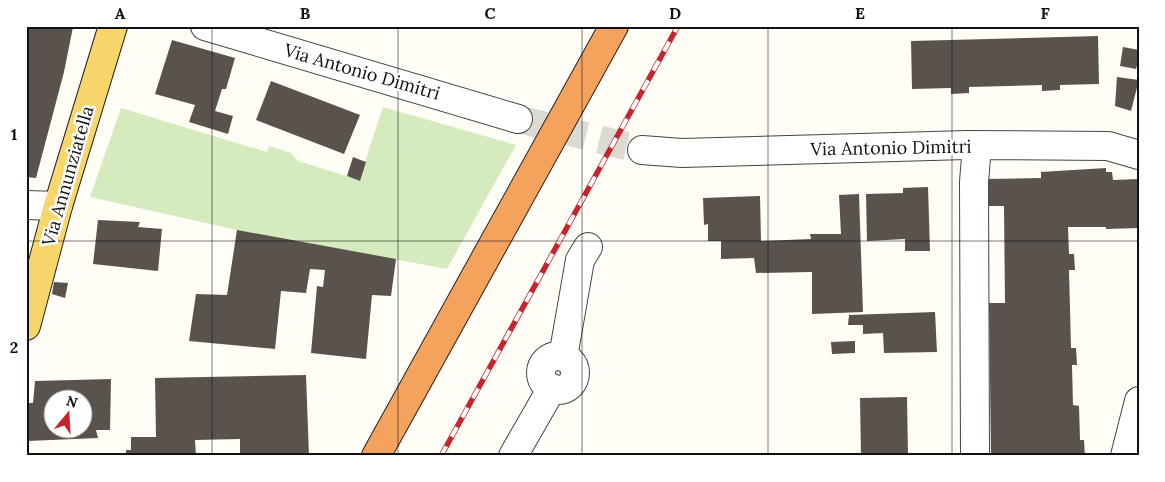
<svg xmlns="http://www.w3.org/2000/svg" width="1165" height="482" font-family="Lora,serif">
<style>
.green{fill:#d5ebbd}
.building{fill:#5a524d;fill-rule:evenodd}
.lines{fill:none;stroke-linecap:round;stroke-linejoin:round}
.minor-tunnel{stroke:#dbdad3;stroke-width:28;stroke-dasharray:28 14;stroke-linecap:butt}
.minor-casing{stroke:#444;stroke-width:30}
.major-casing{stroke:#222;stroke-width:30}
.highway-casing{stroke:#222;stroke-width:30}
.minor{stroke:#fff;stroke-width:28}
.major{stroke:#f9d66b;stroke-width:28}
.highway{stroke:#f5a25d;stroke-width:28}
.rail-casing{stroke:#c4262e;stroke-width:5.5}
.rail{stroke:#fff;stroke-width:4;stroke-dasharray:11;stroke-linecap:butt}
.grid{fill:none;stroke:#111;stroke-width:1;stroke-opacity:0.55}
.labels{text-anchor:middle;stroke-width:5;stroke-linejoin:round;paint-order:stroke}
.street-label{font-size:18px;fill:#111;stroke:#fff}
.neatline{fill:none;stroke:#111;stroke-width:2}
.grid-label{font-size:16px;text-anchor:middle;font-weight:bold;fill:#111}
</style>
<rect width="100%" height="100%" fill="#fffdf5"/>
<polygon class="green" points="383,107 516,145 447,269 237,230 90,197 121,108 267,152 269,146 291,153 298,161 359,180"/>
<g class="building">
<polygon points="27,26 73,27 64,72 36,178 26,177"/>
<polygon points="1098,36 1099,84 1060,85 1060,90 1042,91 1042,85 969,87 969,93 951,94 951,88 912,89 911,41"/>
<polygon points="172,40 235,58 226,89 222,89 215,111 233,116 228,134 189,122 195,105 155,94"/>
<polygon points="1123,47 1139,50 1139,58 1136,69 1120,66"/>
<polygon points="1117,77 1139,80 1131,111 1115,106"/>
<polygon points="271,81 360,115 344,154 256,120"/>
<polygon points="353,157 366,162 360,181 347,176"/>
<polygon points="1106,168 1106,172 1112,172 1113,180 1139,179 1139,228 1106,229 1106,227 1068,227 1069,254 1074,254 1075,270 1069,270 1071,348 1076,348 1077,365 1072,365 1073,405 1079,406 1080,440 1084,440 1085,456 991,456 989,303 1005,303 1004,206 987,206 986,179 1041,178 1041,172"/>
<polygon points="928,187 930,251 905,251 905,239 867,241 866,194 903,193 903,188"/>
<polygon points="859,194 863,312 812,314 812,272 756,273 754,258 721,259 721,241 708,241 708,224 704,225 703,198 760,196 761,241 811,239 810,234 841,234 839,195"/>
<polygon points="98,220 140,222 138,227 162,229 158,271 93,264"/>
<polygon points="237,230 396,259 391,296 372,295 366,359 311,353 317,286 323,287 325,270 310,269 306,293 281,291 275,349 189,341 196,294 227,295"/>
<polygon points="54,282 68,283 65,298 52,294"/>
<polygon points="935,312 937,352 884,353 883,333 863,334 863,325 848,325 849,315"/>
<polygon points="855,341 855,353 832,354 831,342"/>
<polygon points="306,375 309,456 240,456 240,439 195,440 196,456 126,456 126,450 131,450 131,437 156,437 155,378"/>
<path d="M111,379L110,430H96L98,438L28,441L27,403H33L35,381ZM52,400H82V430H52Z"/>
<polygon points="907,397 908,456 861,456 860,398"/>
</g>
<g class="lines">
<polyline class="minor-tunnel" points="518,119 642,150"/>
<g class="minor-casing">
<g id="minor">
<polyline points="205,26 518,119"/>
<polyline points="642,150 682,153 967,145 1108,146 1139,155"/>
<polyline points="26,205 58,206"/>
<circle cx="558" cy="373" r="17"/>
<polyline points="563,357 580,260 588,247"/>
<polyline points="513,456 552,388"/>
<polyline points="975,456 974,182 977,146"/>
<polyline points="1125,456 1139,401"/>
</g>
</g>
<g class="major-casing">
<polyline id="major" points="26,326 58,206 113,26"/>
</g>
<g class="highway-casing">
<polyline id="highway" points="376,456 614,26"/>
</g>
<use href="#minor" class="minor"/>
<use href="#major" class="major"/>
<use href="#highway" class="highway"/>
<g class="rail-casing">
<polyline id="rail" points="441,456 678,26"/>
</g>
<use href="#rail" class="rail"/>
</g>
<path class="grid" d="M212,26V456M398,26V456M582,26V456M768,26V456M952,26V456M26,241H1139"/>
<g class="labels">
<g class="street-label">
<text transform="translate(362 72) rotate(16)" y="6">Via Antonio Dimitri</text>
<text transform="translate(891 148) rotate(-1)" y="6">Via Antonio Dimitri</text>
<text transform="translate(68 176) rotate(-74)" y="6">Via Annunziatella</text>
</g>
</g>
<rect width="1165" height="482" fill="none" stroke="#ffffff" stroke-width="55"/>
<g transform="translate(68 414) rotate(18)"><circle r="24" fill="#ffffff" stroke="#a0a0a0"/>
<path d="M0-4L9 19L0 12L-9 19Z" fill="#c4262e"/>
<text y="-8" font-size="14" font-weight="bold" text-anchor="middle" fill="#111111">N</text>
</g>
<rect x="28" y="28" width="1110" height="426" class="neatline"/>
<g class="grid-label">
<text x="120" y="19">A</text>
<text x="305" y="19">B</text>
<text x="490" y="19">C</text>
<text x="675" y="19">D</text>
<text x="860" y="19">E</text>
<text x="1045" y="19">F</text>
<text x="14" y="140">1</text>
<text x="14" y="353">2</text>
</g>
</svg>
